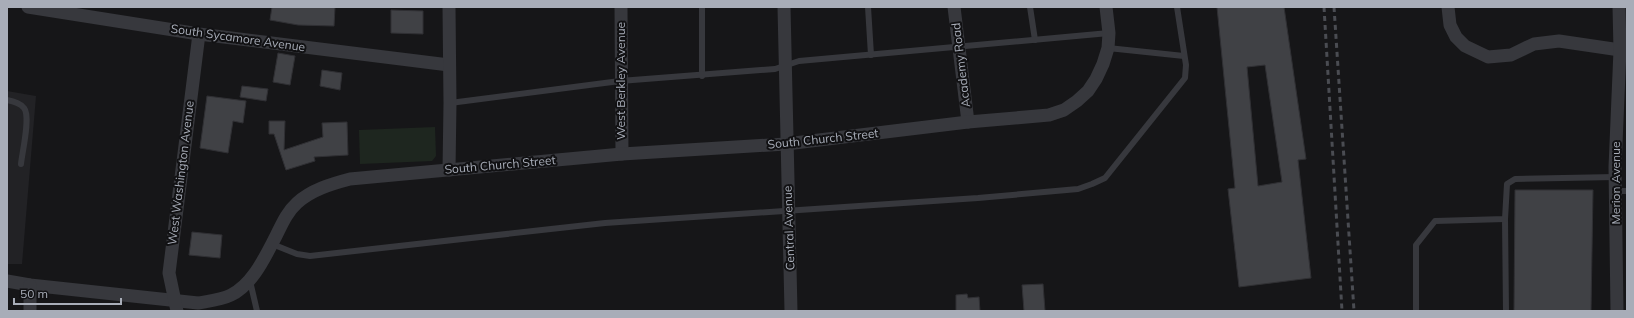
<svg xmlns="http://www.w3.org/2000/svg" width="1634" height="318" font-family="Mulish,sans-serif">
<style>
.built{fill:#222225}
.green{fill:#1e261f}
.building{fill:#404145;stroke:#303034;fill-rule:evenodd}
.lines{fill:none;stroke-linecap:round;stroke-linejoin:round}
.lane{stroke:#37383d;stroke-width:6}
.street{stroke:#37383d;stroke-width:13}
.rail{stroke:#4a4c52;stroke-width:3;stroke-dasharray:5 4;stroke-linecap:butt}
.labels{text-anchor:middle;stroke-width:4;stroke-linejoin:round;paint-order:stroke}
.street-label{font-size:12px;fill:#a8adb8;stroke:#111113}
</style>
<rect width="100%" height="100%" fill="#161618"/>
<polygon class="built" points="7,91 36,96 22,264 7,264"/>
<polygon class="green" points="435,127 436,156 432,161 360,164 359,130"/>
<g class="building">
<polygon points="272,7 335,7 334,26 298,25 270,20"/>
<path d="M1217,7H1284L1306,159L1298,160L1311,278L1239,287L1228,189L1235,188ZM1265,65L1282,182L1258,186L1247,67Z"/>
<polygon points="391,10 423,11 423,34 391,33"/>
<polygon points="278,53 295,56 290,85 273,82"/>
<polygon points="322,70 342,73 340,90 320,86"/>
<polygon points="242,86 268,89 266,101 240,97"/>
<polygon points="207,96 246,101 243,123 233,121 228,153 200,148"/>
<polygon points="269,121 285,121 284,150 323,137 322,123 347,122 348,155 314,157 315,161 286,170 274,134 269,134"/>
<polygon points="1515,190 1593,190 1591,311 1514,311"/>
<polygon points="192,232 222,235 220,258 189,255"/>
<polygon points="1043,284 1045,311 1024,311 1022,285"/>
<polygon points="967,294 968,298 979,297 980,311 956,311 956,295"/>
</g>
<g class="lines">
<g class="lane">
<polyline points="702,7 702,76"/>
<polyline points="868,7 871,55"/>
<polyline points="1030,7 1035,40"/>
<polyline points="1108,48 1184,56"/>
<path d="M7,100C13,101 20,103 24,108C31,116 22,153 21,164"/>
<polyline points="450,103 620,81 775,69 799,61 1109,33"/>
<polyline points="1615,191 1627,191"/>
<polyline points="1505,219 1506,311"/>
<polyline points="272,244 297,254 310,256 605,223 978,198 1078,189 1092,184 1105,178 1185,78 1186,65 1177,7"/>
<polyline points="250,281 257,311"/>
<polyline points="1416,311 1416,245 1435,221 1505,219 1507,184 1515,179 1615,177"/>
</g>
<g class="street">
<polyline points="28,7 199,34 449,65"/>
<polyline points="621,7 622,154"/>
<polyline points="784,7 791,311"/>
<polyline points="954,7 968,122"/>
<polyline points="1448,7 1450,25 1456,37 1465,46 1488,57 1511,55 1534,44 1559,41 1620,50"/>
<polyline points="449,170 450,103 449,7"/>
<path d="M7,281L30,285L198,303C209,301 221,300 231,295C253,284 265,257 276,236C282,224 287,212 297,203C311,190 331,184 350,179L622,154L786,144L968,122L1049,115L1064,110L1077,101L1088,91L1096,79L1103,64L1108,48L1109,33L1106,7"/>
<polyline points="30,311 30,285"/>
<polyline points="177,311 169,273 199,34"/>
<polyline points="1617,311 1615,167 1620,50 1619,7"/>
</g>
<g class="rail">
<polyline points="1324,7 1342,311"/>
<polyline points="1334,7 1354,311"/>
</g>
</g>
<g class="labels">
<g class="street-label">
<text transform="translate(238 38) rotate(8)" y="4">South Sycamore Avenue</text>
<text transform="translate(961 65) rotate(-97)" y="4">Academy Road</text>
<text transform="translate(621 81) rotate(-90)" y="4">West Berkley Avenue</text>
<text transform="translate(823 139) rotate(-6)" y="4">South Church Street</text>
<text transform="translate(500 165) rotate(-5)" y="4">South Church Street</text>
<text transform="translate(181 173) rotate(-83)" y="4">West Washington Avenue</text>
<text transform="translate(1616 183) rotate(-90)" y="4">Merion Avenue</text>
<text transform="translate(789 228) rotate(-92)" y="4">Central Avenue</text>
</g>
</g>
<rect width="1634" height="318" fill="none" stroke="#a8adb8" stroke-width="16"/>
<path d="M14 298v6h107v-6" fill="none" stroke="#a8adb8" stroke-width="2"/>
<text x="20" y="298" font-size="12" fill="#a8adb8" stroke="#111113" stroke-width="3" paint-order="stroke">50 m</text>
</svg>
